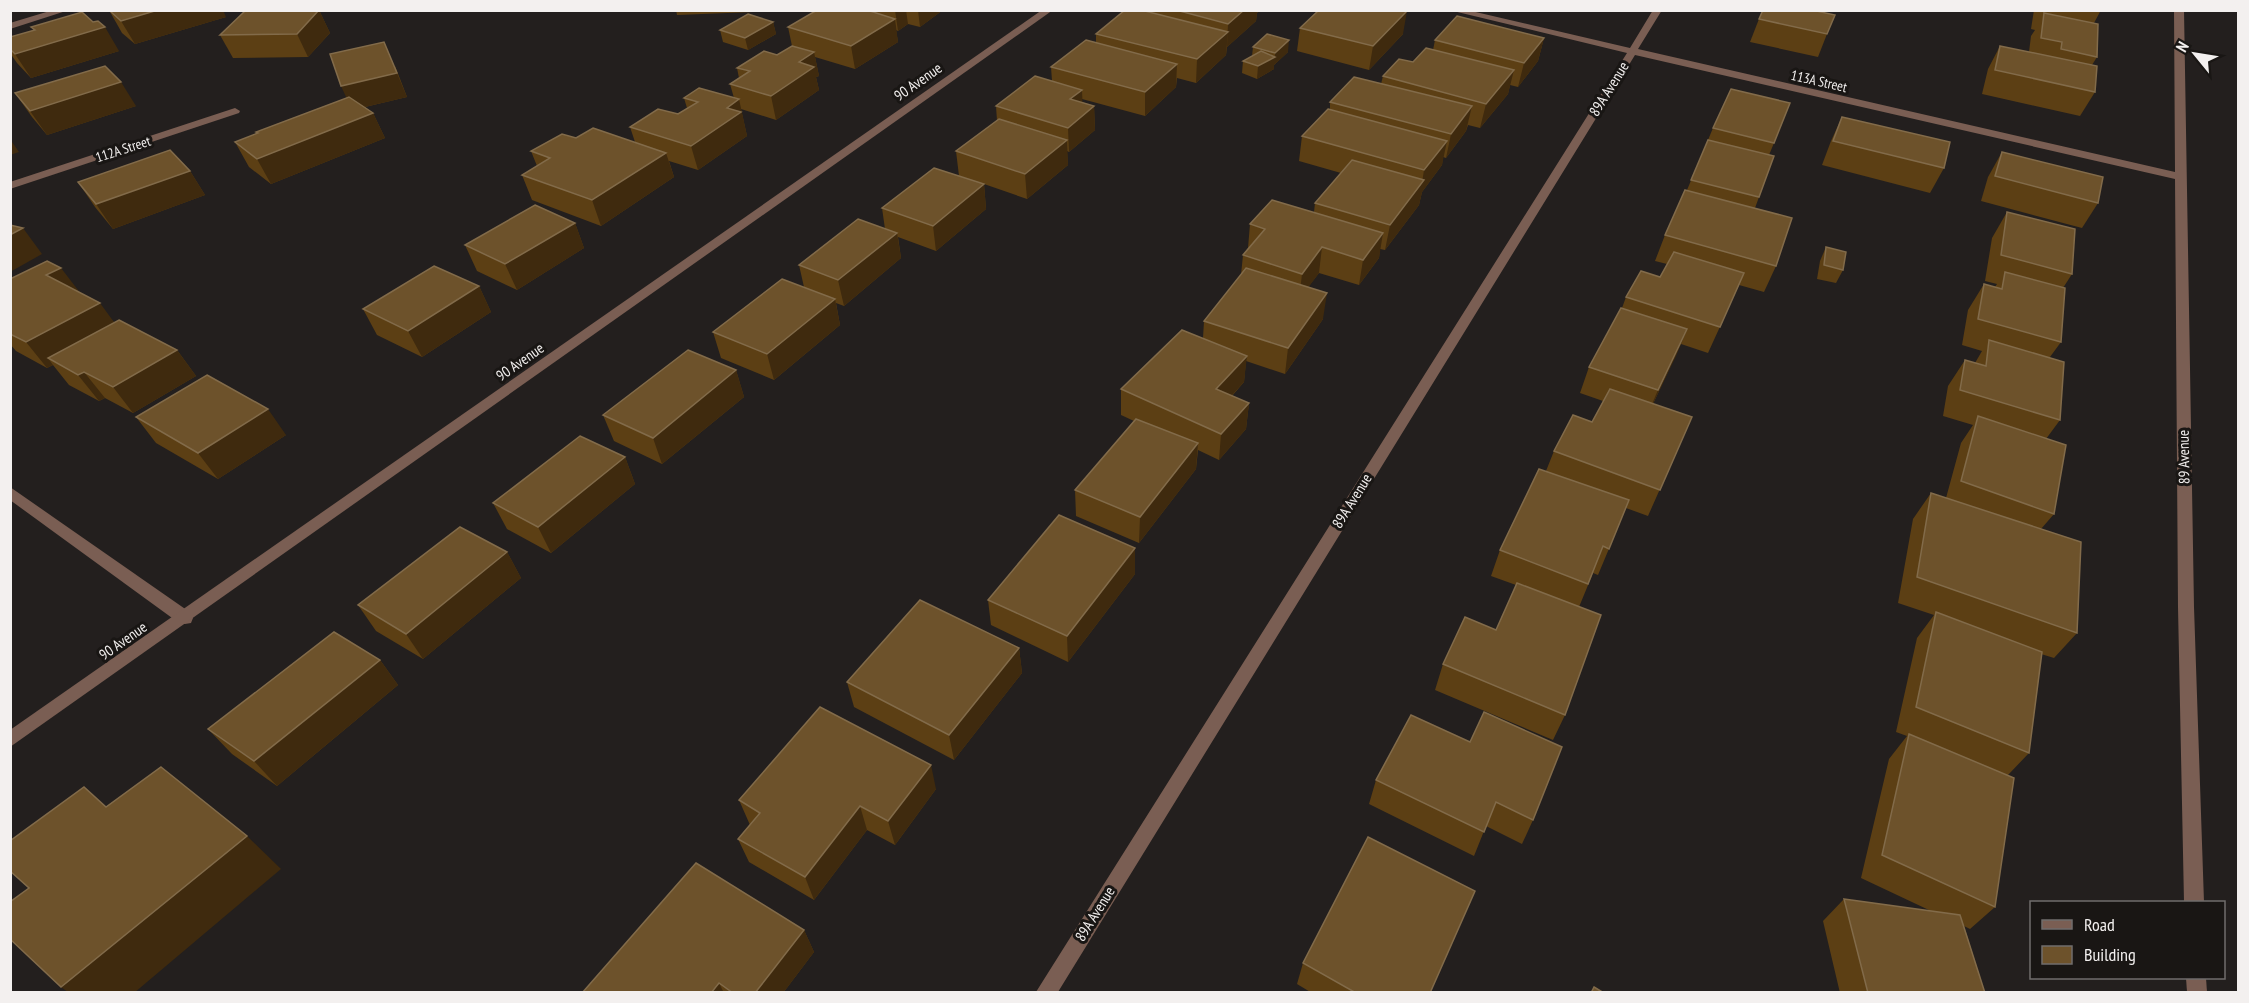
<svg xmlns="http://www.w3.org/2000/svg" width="2249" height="1003" font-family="'PT Sans Narrow',sans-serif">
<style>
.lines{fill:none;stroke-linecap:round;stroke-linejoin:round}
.minor{fill:#7a5e53;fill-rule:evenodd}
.tertiary{fill:#7a5e53;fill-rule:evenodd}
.wall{fill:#5c3f14}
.shaded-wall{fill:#3f2a0e}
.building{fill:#6d522b;stroke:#826b4a;stroke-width:1.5}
.labels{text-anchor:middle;stroke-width:6;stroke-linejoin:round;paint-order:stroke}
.far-street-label{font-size:14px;fill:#f3f0ef;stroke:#191614}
.street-label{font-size:15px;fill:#f3f0ef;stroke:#191614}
</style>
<rect width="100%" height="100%" fill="#231f1e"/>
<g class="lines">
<g class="minor">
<polygon points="53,10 69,10 10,29 10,23"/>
<polygon points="1449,10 1467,10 1630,48 1653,10 1662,10 1638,49 2175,172 2174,10 2184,10 2194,607 2204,902 2184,902 2178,607 2175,179 1635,55 1058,992 1036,992 1627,53"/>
<polygon points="235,108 240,111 239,113 10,189 10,182"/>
<polygon points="10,487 191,613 193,618 191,623 185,624 179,623 10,500"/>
<polygon points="2186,978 2206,978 2207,992 2187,992"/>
</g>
<polygon class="tertiary" points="1042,10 1053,10 10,747 10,730"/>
</g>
<g class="wall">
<polygon points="109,10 226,17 135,44 122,33"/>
<polygon points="319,10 330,33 308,57 233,58 220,35"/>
<polygon points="676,10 753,10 753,12 677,15"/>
<polygon points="817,10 943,10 920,27 908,24 898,31 896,30 898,42 855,69 815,57 819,76 816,77 819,90 776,120 741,109 747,136 698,170 669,161 674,177 601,226 532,200 522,175 537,166 531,151 635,142 630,127 678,114 687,108 684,98 734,98 730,84 739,78 737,68 777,55 792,46 788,27"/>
<polygon points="1125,10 1260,10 1257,13 1256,21 1227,47 1226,55 1196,83 1177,78 1176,87 1145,116 1082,99 1082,102 1094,106 1095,130 1069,152 1067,151 1068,165 1027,199 984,184 986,209 936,251 898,237 901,258 844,306 836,303 840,325 774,380 721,358 713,332 804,287 799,265 885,229 882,208 959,176 956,151 997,121 996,106 1052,81 1051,67 1096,42 1096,34"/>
<polygon points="2034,10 2101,10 2094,23 2097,57 2092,65 2095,92 2080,116 1982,94 1988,69 2000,46 2029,52 2031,36 2035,30 2031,29"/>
<polygon points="1814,11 1827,34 1818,57 1750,42 1759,19"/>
<polygon points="773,22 776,34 748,50 723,42 720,30"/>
<polygon points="31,27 119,51 31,78 17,63 10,53 10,37 34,30"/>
<polygon points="1300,28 1403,34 1369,70 1297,51"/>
<polygon points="1544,38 1538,61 1518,87 1510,85 1508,94 1480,128 1468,125 1466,131 1446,158 1443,157 1442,165 1422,192 1419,205 1385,250 1380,249 1379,258 1359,285 1319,273 1308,287 1323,319 1285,374 1246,361 1244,382 1232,396 1249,403 1246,429 1219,460 1198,450 1196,469 1139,543 1076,516 1075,490 1134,421 1121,415 1121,389 1203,338 1204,321 1241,275 1243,255 1248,248 1250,224 1314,212 1315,203 1341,173 1299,161 1302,136 1330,109 1330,102 1381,84 1383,76 1413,62 1433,50 1435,40"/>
<polygon points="1253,47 1288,52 1274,65 1274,69 1257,79 1242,73 1243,61 1252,56"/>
<polygon points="395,66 407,97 365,107 373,113 385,138 271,184 249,167 235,142 257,134 256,132 346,98"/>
<polygon points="15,93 136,106 47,135 32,117"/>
<polygon points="1842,117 1944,168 1930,193 1822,165 1831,141"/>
<polygon points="1713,128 1774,143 1769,155 1759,197 1755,208 1776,266 1764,292 1739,285 1708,353 1681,344 1653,404 1692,417 1648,516 1626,508 1598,575 1593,573 1579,607 1565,715 1553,740 1435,690 1443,664 1496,630 1516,585 1491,576 1500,550 1546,471 1554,451 1592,422 1603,401 1580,393 1589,367 1622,308 1626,297 1660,277 1667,264 1655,261 1665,235 1687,190"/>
<polygon points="2002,152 2098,203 2082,228 1981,201 1988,177"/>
<polygon points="190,171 205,195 113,229 95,207 78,182"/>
<polygon points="2007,212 2072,274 2063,288 2061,342 2050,357 2060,420 2046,439 2054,514 2041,529 2077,633 2054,658 2041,654 2029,753 2008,775 1995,907 1970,929 1964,926 1985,993 1840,993 1823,921 1844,899 1931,911 1861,878 1889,759 1907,736 1896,732 1917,638 1934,615 1898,603 1913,519 1931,493 1946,498 1961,443 1973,425 1943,416 1948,386 1965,360 1975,363 1982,351 1962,345 1968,310 1984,284 1995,287 1997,284 1985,281 1992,238"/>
<polygon points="575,223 584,248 517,290 477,271 465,245"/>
<polygon points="1826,247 1843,270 1836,283 1817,279 1820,261"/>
<polygon points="10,279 80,293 114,322 177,350 196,376 133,413 105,398 99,401 69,385 53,365 47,368 16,351 10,344"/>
<polygon points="479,286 491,312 422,357 377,335 363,309"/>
<polygon points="736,370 744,397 662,464 614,441 603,415"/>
<polygon points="136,417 286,435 218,479 156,443"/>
<polygon points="625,457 635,484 551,553 507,529 493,503"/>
<polygon points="507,552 521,578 423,659 376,631 358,605"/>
<polygon points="1135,574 1068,662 991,625 988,600"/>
<polygon points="1019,648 1022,673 954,760 854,707 847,682"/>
<polygon points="380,660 398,685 277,786 232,754 208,729"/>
<polygon points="1470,742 1533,820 1522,844 1486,826 1474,856 1369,804 1376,780"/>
<polygon points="936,789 895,845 867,830 814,900 749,862 738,839 750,825 739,800"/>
<polygon points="804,930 814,952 783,993 582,993"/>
<polygon points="1303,963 1430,993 1312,993 1297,984"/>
</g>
<g class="shaded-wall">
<polygon points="158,10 223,10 226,17 135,44 121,21"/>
<polygon points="319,10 330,33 308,57 297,34"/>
<polygon points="895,10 906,10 908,24 898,31"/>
<polygon points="918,10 943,10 920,27"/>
<polygon points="1244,10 1260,10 1257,13 1256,21 1227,47 1228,24"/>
<polygon points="1407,11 1403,34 1369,70 1373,46"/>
<polygon points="895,19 898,42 855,69 851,46"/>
<polygon points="773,22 776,34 748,50 745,38"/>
<polygon points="105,27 119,51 31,78 15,54"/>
<polygon points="1228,32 1226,55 1196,83 1197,59"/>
<polygon points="1544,38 1538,61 1518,87 1524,63"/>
<polygon points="1289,40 1288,52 1274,65 1274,69 1257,79 1258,66 1275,57 1275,53"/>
<polygon points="384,42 407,97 352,110 341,86"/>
<polygon points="814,52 819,76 816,77 819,90 776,120 771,96 799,62"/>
<polygon points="1177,64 1176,87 1145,116 1145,92"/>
<polygon points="1514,70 1508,94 1480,128 1486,104"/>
<polygon points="121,82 136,106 47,135 30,111"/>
<polygon points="1082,90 1083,114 1070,99"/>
<polygon points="739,99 747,136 698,170 691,146 727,108"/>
<polygon points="1094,106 1095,130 1069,152 1068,128"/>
<polygon points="1472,106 1466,131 1446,158 1451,134"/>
<polygon points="373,113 385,138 271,184 257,159"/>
<polygon points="10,139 19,152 10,155"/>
<polygon points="1067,140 1068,165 1027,199 1025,174"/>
<polygon points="1447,141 1442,165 1422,192 1419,205 1385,250 1390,225 1422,183 1424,170"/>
<polygon points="666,153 674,177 601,226 592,200"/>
<polygon points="190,171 205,195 113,229 96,204"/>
<polygon points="984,184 986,209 936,251 933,226"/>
<polygon points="575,223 584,248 517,290 505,264"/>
<polygon points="23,228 42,254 10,272 10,235"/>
<polygon points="897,233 901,258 844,306 838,280"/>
<polygon points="1383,233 1379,258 1359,285 1363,260"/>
<polygon points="1322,247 1319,273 1299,300 1302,274"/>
<polygon points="61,268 81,294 46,275"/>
<polygon points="479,286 491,312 422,357 408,331"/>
<polygon points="1327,293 1323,319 1285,374 1288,348"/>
<polygon points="835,299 840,325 774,380 767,354"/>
<polygon points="100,303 119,329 48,358 53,365 47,368 26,342"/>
<polygon points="1687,329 1676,356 1647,416 1658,390"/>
<polygon points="177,350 196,376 133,413 113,387"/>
<polygon points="1247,356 1244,382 1214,415 1216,389"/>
<polygon points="736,370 744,397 662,464 653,438"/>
<polygon points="84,372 105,398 99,401 78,375"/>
<polygon points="1249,403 1246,429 1219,460 1221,434"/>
<polygon points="268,409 286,435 218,479 198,453"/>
<polygon points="1198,443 1196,469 1139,543 1140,517"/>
<polygon points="625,457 635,484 551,553 538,527"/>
<polygon points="1135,548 1135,574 1068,662 1067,636"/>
<polygon points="507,552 521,578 423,659 406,634"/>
<polygon points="1019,648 1022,673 954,760 949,735"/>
<polygon points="380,660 398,685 277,786 254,761"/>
<polygon points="931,765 936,789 895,845 888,821"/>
<polygon points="860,806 867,830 814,900 805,877"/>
<polygon points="247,836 281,869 134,993 69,993 61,987"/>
<polygon points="804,930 814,952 783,993 755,993"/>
<polygon points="719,983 724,993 711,993"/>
</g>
<g class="building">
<polygon points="109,10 158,10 121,21"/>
<polygon points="319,10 297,34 220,35 245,11"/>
<polygon points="817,10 867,10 895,19 851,46 788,27"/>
<polygon points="1125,10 1141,10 1228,32 1197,59 1096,34"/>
<polygon points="1176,10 1244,10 1228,24"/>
<polygon points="1319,10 1403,10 1407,11 1373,46 1300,28"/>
<polygon points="1763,10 1812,10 1835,15 1827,34 1759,19"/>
<polygon points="82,12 93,22 98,21 105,27 15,54 10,49 10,37 35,30 31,27"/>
<polygon points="2044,13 2098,24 2097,57 2061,49 2062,42 2041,38"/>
<polygon points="748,14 773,22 745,38 720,30"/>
<polygon points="1457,16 1544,38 1524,63 1435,40"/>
<polygon points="1267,34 1289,40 1275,53 1253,47"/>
<polygon points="1086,40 1177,64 1145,92 1051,67"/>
<polygon points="384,42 397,73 341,86 330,54"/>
<polygon points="792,46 814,52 799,62 814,67 771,96 730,84 750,71 737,68 764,51 777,55"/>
<polygon points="2000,46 2097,66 2095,92 1995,70"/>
<polygon points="1426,48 1514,70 1486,104 1383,76 1399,59 1413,62"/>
<polygon points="1261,51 1275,57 1258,66 1243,61"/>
<polygon points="105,66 121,82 30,111 15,93"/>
<polygon points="1035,76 1082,90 1070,99 1094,106 1068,128 996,106"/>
<polygon points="1354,77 1472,106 1451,134 1330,102"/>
<polygon points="699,88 739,99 727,108 741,112 691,146 630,127 658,109 678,114 698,102 684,98"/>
<polygon points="1731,89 1790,103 1774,143 1713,128"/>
<polygon points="349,97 373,113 257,159 235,142 258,133 256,132"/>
<polygon points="1328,109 1447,141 1424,170 1302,136"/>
<polygon points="1842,117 1950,142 1944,168 1833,141"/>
<polygon points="999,119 1067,140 1025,174 956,151"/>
<polygon points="593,128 666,153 592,200 522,175 550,158 531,151 562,134 576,138"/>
<polygon points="1708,140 1774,156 1759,197 1691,180"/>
<polygon points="170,150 190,171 96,204 78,182"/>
<polygon points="2002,152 2103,177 2098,203 1995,176"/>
<polygon points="1352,160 1424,180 1390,225 1315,203"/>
<polygon points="934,168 984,184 933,226 882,208"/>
<polygon points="1685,190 1792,218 1776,266 1665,235"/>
<polygon points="1272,200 1383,233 1363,260 1322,247 1302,274 1243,255 1265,229 1250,224"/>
<polygon points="535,205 575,223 505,264 465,245"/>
<polygon points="2007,212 2075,229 2072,274 2001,255"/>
<polygon points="858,219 897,233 838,280 799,265"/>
<polygon points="10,225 23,228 10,235"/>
<polygon points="1826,247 1846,252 1843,270 1824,265"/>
<polygon points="1674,252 1744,273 1720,327 1626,297 1641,271 1660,277"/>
<polygon points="47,261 61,268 46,275 100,303 26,342 10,334 10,279"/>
<polygon points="434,266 479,286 408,331 363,309"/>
<polygon points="1246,268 1327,293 1288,348 1204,321"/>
<polygon points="2005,272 2065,288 2061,342 1978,319 1984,284 2002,289"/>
<polygon points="782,279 835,299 767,354 713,332"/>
<polygon points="1621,308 1687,329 1658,390 1589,367"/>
<polygon points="119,320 177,350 113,387 84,372 78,375 48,358"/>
<polygon points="1182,330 1247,356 1216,389 1249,403 1221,434 1121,389"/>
<polygon points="1989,340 2064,362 2060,420 1960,390 1965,360 1986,366"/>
<polygon points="688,350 736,370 653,438 603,415"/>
<polygon points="207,375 268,409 198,453 136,417"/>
<polygon points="1610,389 1692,417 1660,490 1554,451 1573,415 1592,422"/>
<polygon points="1978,416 2066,445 2054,514 1961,481"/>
<polygon points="1136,419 1198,443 1140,517 1075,490"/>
<polygon points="580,436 625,457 538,527 493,503"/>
<polygon points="1539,469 1629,500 1609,549 1603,546 1588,584 1500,550"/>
<polygon points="1931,493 2081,542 2077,633 1917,577"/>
<polygon points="1059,515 1135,548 1067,636 988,600"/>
<polygon points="460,527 507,552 406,634 358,605"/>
<polygon points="1517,583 1601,615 1565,715 1443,664 1465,617 1496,630"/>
<polygon points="920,600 1019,648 949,735 847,682"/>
<polygon points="1936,612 2042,652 2029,753 1916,707"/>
<polygon points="334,632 380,660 254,761 208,729"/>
<polygon points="820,707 931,765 888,821 860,806 805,877 738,839 760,813 739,800"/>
<polygon points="1484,712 1562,747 1533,820 1496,802 1484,832 1376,780 1411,715 1470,742"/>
<polygon points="1909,734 2014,778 1995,907 1882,855"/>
<polygon points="161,767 247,836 61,987 10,939 10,902 29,888 10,871 10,841 84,787 106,807"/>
<polygon points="1368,837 1475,891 1430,993 1356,993 1303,963"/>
<polygon points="696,863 804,930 755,993 733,993 719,983 711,993 582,993"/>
<polygon points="1844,899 1960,915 1985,993 1868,993"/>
<polygon points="1594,987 1604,993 1591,993"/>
</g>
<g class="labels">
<g class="far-street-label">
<text transform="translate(1819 81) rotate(13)" y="5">113A Street</text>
<text transform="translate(123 149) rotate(-18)" y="5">112A Street</text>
</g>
<g class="street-label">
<text transform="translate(918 82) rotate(-35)" y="5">90 Avenue</text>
<text transform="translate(1609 89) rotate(-58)" y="5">89A Avenue</text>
<text transform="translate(520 362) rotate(-35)" y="5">90 Avenue</text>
<text transform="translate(2184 457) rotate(-91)" y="5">89 Avenue</text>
<text transform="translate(1352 501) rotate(-58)" y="5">89A Avenue</text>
<text transform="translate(123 641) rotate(-35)" y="5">90 Avenue</text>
<text transform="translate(1095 914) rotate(-58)" y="5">89A Avenue</text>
</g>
</g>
<rect width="2249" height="1003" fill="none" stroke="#f3f0ef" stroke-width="24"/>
<rect x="2030" y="901" width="195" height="78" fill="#191614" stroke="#706d6c" stroke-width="1.5"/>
<rect x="2042" y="920" width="30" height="9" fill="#7a5e53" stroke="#706d6c" stroke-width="1.5"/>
<text x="2084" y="931" font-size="18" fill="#f3f0ef">Road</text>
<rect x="2042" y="946" width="30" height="18" fill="#6d522b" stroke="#706d6c" stroke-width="1.5"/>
<text x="2084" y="961" font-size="18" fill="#f3f0ef">Building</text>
<g transform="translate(2195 54) rotate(300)" stroke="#191614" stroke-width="4.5" paint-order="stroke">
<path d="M0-4.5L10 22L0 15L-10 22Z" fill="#f3f0ef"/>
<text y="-9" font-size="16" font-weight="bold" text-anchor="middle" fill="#f3f0ef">N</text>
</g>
</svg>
